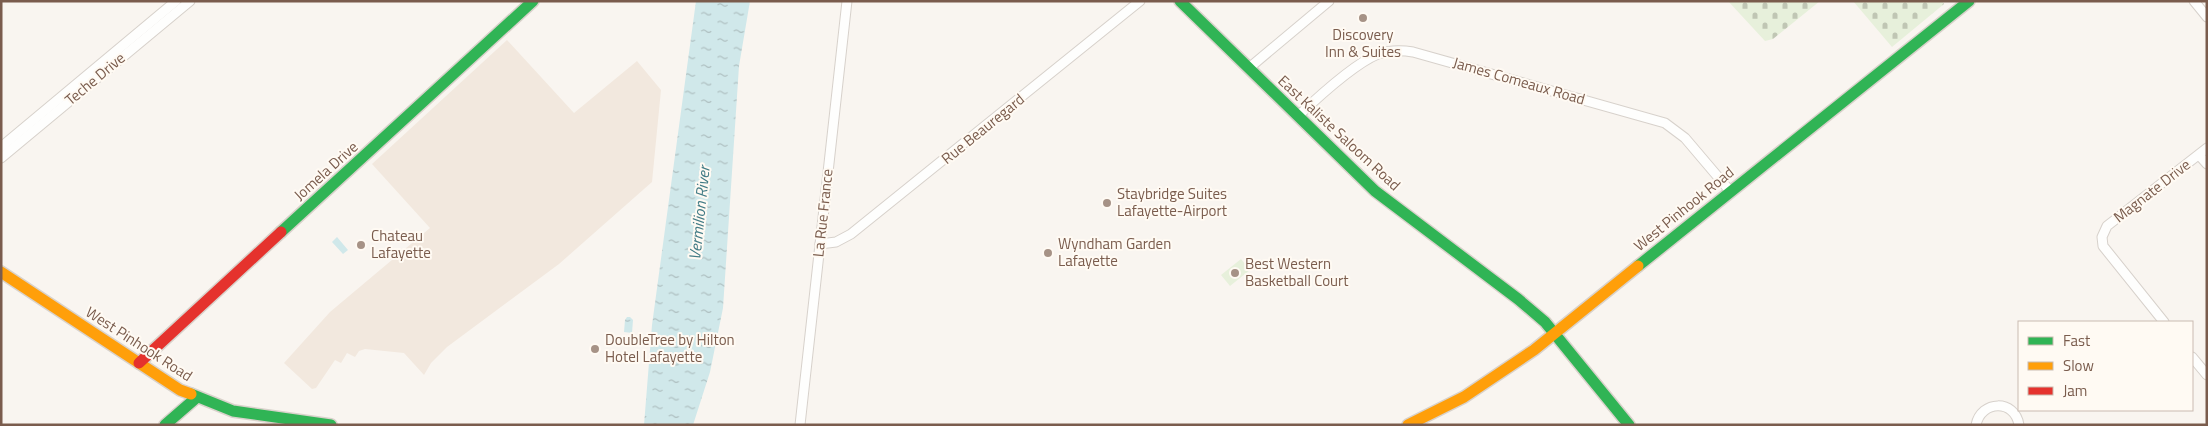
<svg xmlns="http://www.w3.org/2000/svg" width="2208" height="426" font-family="'Titillium Web',sans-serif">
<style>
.residential{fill:#f2e8de}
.cemetery{fill:url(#cemetery-stones)}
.pitch{fill:#e7f0db}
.water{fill:url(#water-ripples)}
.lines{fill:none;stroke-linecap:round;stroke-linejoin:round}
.street-casing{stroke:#d7d1cb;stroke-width:11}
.fast-casing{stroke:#d9d2cb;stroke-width:14}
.slow-casing{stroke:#d9d2cb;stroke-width:14}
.jam-casing{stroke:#d9d2cb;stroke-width:14}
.street{stroke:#fefefd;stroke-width:9}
.fast{stroke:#30b455;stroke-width:11}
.slow{stroke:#ff9f0a;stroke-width:11}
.jam{stroke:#e5322d;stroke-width:11}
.poi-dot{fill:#a69286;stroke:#fffaf3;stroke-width:2}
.labels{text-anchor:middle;stroke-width:4;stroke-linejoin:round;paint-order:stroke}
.poi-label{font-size:15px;fill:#7a5c4d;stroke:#fffaf3;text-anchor:start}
.street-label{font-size:15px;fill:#7a5c4d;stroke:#fffaf3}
.water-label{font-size:16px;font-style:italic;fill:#437c86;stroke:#fffaf3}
</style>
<defs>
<pattern id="cemetery-stones" width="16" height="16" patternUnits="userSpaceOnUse" patternTransform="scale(1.25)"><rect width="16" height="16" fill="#e7f0db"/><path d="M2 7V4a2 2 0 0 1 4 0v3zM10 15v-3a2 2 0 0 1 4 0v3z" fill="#c0c6b4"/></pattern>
<pattern id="water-ripples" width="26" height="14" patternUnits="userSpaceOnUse" patternTransform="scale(1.25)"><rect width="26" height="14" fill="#d0e8ea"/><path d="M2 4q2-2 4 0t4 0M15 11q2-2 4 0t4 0" fill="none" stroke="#aebfc0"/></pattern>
</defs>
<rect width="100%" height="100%" fill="#f9f5f0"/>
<polygon class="residential" points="507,40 574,113 637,61 661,90 652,182 559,264 447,347 431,363 424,375 404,353 365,349 359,351 355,357 347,353 341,363 335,360 316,388 312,389 284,363 330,312 430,228 372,164"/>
<g class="cemetery">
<polygon points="1728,1 1820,1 1773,39 1765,41"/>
<polygon points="1853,1 1942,1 1944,4 1892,47"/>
</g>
<polygon class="pitch" points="1241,259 1250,270 1230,286 1221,275"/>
<g class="water">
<polygon points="696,1 750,1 739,66 723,308 710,372 693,425 644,425 652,325"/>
<polygon points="337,237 348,250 343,254 332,242"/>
<polygon points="627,317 630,317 633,320 632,333 624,332 625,320"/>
</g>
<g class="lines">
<g class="street-casing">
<g id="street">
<polyline points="2194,1 2207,17"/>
<polyline points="1249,68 1329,1"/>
<path d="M1298,116C1317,98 1354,64 1378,54C1390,50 1401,50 1413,52L1665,123L1685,138L1730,191"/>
<polyline points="1,147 176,1"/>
<polyline points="2199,155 2207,164"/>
<polyline points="1,158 190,1"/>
<polyline points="820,244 836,242 851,234 1140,1"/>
<polyline points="2164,322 2103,246 2102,237 2107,226 2207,148"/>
<polyline points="2192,357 2207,375"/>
<polyline points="800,425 847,1"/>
<path d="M1976,425C1981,400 2015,399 2019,425"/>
</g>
</g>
<g class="fast-casing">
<g id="fast">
<polyline points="1180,1 1375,191 1518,299 1545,322 1629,425"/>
<polyline points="281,232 533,1"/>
<polyline points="1638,266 1969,1"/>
<polyline points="191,394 233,411 331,425"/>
<polyline points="165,425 196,398"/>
</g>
</g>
<g class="slow-casing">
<g id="slow">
<polyline points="1,272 180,390 191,394"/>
<polyline points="1408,425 1464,397 1534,350 1638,266"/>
</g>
</g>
<g class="jam-casing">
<polyline id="jam" points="139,363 281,232"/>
</g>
<use href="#street" class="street"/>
<use href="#fast" class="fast"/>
<use href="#slow" class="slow"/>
<use href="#jam" class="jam"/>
</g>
<g class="poi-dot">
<circle cx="1363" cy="18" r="5"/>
<circle cx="1107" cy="203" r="5"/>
<circle cx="361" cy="245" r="5"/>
<circle cx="1048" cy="253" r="5"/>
<circle cx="1235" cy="273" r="5"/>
<circle cx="595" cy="349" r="5"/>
</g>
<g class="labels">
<g class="poi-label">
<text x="1363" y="40" text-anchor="middle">Discovery<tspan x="1363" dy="17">Inn &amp; Suites</tspan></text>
<text x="1117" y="199">Staybridge Suites<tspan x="1117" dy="17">Lafayette-Airport</tspan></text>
<text x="371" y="241">Chateau<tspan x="371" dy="17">Lafayette</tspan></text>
<text x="1058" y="249">Wyndham Garden<tspan x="1058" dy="17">Lafayette</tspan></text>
<text x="1245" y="269">Best Western<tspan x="1245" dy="17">Basketball Court</tspan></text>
<text x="605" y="345">DoubleTree by Hilton<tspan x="605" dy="17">Hotel Lafayette</tspan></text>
</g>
<g class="street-label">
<text transform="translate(95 79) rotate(-40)" y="5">Teche Drive</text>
<text transform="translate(1519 81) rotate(16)" y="5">James Comeaux Road</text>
<text transform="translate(983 129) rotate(-39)" y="5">Rue Beauregard</text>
<text transform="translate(1339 133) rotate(43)" y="5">East Kaliste Saloom Road</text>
<text transform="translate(326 171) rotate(-42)" y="5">Jomela Drive</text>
<text transform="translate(2152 191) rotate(-38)" y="5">Magnate Drive</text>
<text transform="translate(1684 209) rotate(-39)" y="5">West Pinhook Road</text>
<text transform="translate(823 213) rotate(-84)" y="5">La Rue France</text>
<text transform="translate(139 344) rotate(33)" y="5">West Pinhook Road</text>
</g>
<g class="water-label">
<text transform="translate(699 213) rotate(-84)" y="6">Vermilion River</text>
</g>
</g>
<rect width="2208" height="426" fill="none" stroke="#7a5c4d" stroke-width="5"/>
<rect x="2018" y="321" width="175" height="90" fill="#fffaf3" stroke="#cabbb1"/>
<rect x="2028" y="337" width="25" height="8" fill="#30b455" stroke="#cabbb1"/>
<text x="2063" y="346" font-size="15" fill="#7a5c4d">Fast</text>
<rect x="2028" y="362" width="25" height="8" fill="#ff9f0a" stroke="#cabbb1"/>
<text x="2063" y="371" font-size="15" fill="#7a5c4d">Slow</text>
<rect x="2028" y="387" width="25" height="8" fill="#e5322d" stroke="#cabbb1"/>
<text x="2063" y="396" font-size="15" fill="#7a5c4d">Jam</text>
</svg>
